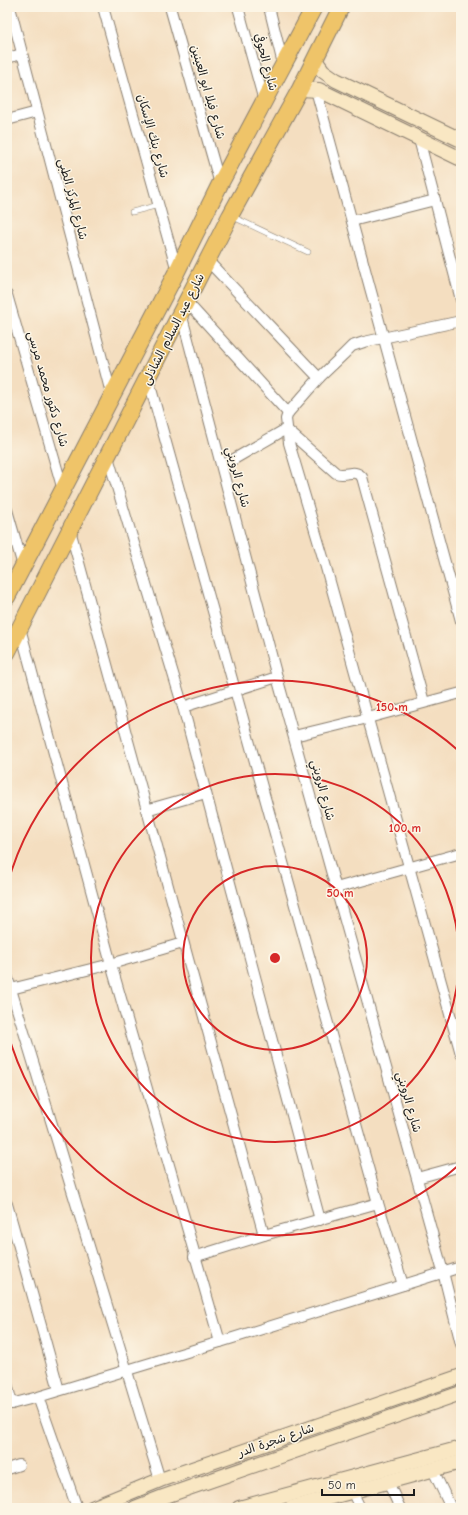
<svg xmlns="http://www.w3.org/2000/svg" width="468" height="1515" font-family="'Comic Neue','Playpen Sans Arabic',sans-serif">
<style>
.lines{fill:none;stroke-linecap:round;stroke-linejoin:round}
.lane-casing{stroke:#887d6e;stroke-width:6}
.street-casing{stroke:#887d6e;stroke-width:12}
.secondary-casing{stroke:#887d6e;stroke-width:16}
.primary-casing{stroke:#887d6e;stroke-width:18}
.lane{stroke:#fff;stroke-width:5}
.street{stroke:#fff;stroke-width:10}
.secondary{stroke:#f9e7c3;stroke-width:14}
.primary{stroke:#efc469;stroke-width:16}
.ring{fill:none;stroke:#d62828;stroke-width:2}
.labels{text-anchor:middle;stroke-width:3;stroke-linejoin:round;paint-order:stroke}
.street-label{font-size:12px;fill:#1c1c1c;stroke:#fcf5e5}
.centre{fill:#d62828;stroke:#fcf5e5;stroke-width:2}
.ring-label{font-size:12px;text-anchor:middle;font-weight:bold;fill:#d62828;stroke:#fcf5e5;stroke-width:3;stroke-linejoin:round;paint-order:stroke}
</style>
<rect width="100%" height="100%" fill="#fcf5e5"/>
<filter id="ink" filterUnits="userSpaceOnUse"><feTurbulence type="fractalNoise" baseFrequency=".025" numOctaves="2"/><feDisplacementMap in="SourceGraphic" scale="8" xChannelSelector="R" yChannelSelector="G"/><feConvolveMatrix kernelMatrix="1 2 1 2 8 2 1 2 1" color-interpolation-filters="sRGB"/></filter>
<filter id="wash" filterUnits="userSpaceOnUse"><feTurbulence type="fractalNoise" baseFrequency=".012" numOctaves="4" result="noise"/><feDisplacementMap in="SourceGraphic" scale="16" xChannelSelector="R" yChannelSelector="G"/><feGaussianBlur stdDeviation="0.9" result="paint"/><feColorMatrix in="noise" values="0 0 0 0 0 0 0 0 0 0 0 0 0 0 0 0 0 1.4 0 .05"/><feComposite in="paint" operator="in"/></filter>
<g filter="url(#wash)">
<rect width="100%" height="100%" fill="#f4dec0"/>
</g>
<g filter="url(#ink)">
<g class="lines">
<g class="lane-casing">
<g id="lane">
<polyline points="132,212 159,205"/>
<polyline points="231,216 308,252"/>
</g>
</g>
<g class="street-casing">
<g id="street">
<polyline points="10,7 112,397"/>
<polyline points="103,7 177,271"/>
<polyline points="170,7 220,184"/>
<polyline points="238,7 264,101"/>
<polyline points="269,7 283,64"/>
<polyline points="7,58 22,54"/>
<polyline points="316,90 461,621"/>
<polyline points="7,120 37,112"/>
<polyline points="419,139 461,300"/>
<polyline points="352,221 435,200"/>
<polyline points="208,261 319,378"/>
<polyline points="7,295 63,490"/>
<polyline points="187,302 288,413"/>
<polyline points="181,313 277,677 443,1272 461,1344"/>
<polyline points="461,321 364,342 352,346 344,354 319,378 288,413 286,419 289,443 325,564 461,1054"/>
<polyline points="148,378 378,1203 403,1285"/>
<polyline points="108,457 183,707 320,1220"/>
<path d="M222,466L286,429L336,473C346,477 354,468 362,477L424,702"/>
<polyline points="7,510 23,566"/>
<polyline points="70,530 264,1235"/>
<polyline points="20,628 111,964 220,1342"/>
<polyline points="183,707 277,677"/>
<polyline points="294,736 368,718 461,693"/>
<polyline points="146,810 206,793"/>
<polyline points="336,888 461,853"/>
<polyline points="7,976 160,1480"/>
<polyline points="11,989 111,964 183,943"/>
<polyline points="417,1178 461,1166"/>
<polyline points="7,1204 59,1390"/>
<polyline points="194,1257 264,1235 378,1203"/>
<polyline points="7,1384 12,1404"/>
<polyline points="38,1397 77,1508"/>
<polyline points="7,1405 38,1397 220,1342 461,1267"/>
<polyline points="7,1469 19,1465"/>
<polyline points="433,1470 451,1508"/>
<polyline points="388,1482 400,1508"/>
<polyline points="352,1491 360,1508"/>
</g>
</g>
<g class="secondary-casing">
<g id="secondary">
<polyline points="315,60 323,71 336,80 461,140"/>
<polyline points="300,89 319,90 461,159"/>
<polyline points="92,1508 160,1480 461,1376"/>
<polyline points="135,1508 163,1497 461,1393"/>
<polyline points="239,1508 461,1448"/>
<polyline points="291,1508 461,1462"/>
</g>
</g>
<g class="primary-casing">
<g id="primary">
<polyline points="7,597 177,271 220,184 314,7"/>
<polyline points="7,653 230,216 300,89 341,7"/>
</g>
</g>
<use href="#lane" class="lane"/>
<use href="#street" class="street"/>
<use href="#secondary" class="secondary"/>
<use href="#primary" class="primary"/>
</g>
</g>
<g class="ring">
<circle cx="275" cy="958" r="92"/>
<circle cx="275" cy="958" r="184"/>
<path d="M460 1164A277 277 0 0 1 7 1030M7 886A277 277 0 0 1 460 752"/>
</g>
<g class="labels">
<g class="street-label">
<text transform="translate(266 62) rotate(75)" y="4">شارع الحوفي</text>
<text transform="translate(208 92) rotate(74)" y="4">شارع فيلا ابو العينين</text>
<text transform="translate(153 136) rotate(74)" y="4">شارع بنك الإسكان</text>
<text transform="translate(73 199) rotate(75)" y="4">شارع المركز الطبى</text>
<text transform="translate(173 329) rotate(-63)" y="4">شارع عبد السلام الشاذلى</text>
<text transform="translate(48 389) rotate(74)" y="4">شارع دكتور محمد مرسى</text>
<text transform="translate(238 477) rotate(75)" y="4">شارع الرويني</text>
<text transform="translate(323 790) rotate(75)" y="4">شارع الرويني</text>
<text transform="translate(409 1102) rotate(74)" y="4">شارع الرويني</text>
<text transform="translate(276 1440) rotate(-19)" y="4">شارع شجرة الدر</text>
</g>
</g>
<circle cx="275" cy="958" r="6" class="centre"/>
<g class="ring-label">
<text x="392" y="711">150 m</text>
<text x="405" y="832">100 m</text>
<text x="340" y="897">50 m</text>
</g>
<rect width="468" height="1515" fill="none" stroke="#fcf5e5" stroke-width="24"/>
<path d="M322 1489v6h92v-6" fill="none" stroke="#1c1c1c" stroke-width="2"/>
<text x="328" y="1489" font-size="12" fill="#1c1c1c" stroke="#fcf5e5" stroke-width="3" paint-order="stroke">50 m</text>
</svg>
